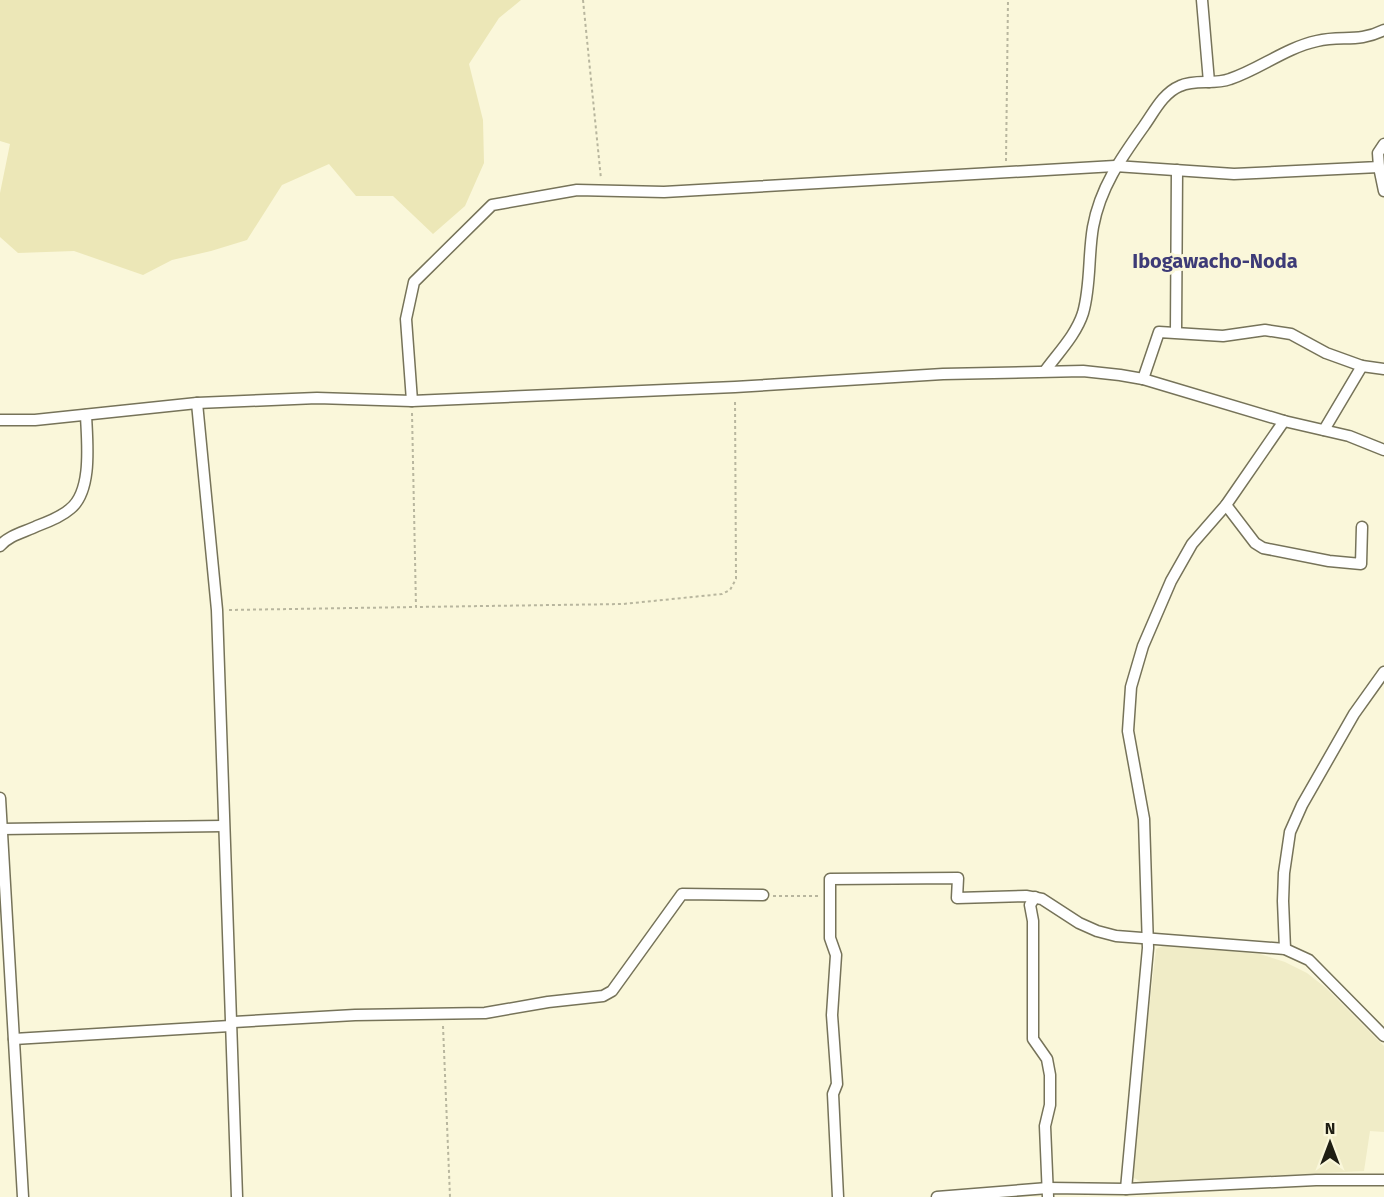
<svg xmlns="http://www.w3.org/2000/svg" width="1384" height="1197" font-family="'Fira Sans',sans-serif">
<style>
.built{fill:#f0ecc7}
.green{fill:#ece7b7}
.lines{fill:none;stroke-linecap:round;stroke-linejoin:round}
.street-casing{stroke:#767359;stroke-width:13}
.path{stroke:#b8b69e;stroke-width:2;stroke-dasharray:3 3;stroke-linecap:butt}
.street{stroke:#fff;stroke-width:10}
.labels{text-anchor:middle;stroke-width:6;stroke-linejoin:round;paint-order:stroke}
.quarter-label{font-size:20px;font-weight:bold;fill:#3d3b77;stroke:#faf7da}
</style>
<rect width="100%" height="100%" fill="#faf7da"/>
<polygon class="built" points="1164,945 1260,954 1285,962 1307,973 1326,988 1384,1046 1384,1132 1370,1131 1364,1171 1142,1182 1130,1176 1156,949"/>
<polygon class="green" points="0,0 521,0 499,18 469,64 483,120 484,163 465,206 433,234 393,196 356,196 329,164 282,185 247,240 211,251 172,260 143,275 74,251 18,253 0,237 0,193 10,144 0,141"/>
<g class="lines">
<g class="street-casing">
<g id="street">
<polyline points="1202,0 1209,82"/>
<polyline points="1379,167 1384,191"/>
<polyline points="1176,332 1177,170"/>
<path d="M1045,371C1058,353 1076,335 1083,313C1091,285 1088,256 1093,227C1100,188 1121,158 1144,126C1154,112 1163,93 1180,86C1195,79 1214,85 1230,79C1260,69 1285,48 1317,41C1342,35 1358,43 1384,30"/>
<polyline points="1143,379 1159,332 1223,336 1265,330 1291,334 1326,353 1362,366 1384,369"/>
<polyline points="412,401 406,319 414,282 492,205 577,190 664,192 1115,166 1234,174 1379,167 1378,153 1384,144"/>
<polyline points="197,403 217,610 237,1197"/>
<polyline points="0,420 35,420 197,403 317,398 412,401 735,387 943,374 1083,371 1120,375 1143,379 1284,421 1349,436 1384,450"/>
<polyline points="1324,430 1362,366"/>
<polyline points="1226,505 1255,543 1263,548 1329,561 1361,564 1362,527"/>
<path d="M0,546C9,535 25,532 37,526C48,522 61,517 70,509C93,491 87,441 86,415"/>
<polyline points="0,798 23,1197"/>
<polyline points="1,829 223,826"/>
<polyline points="1035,897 1030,905 1033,921 1033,1039 1047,1059 1050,1075 1050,1105 1045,1126 1048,1197"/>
<polyline points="1285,949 1283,901 1284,873 1290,832 1302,805 1354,714 1384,672"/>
<polyline points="14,1039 230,1026 234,1022 355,1015 485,1013 548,1002 603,996 612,991 682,894 763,895"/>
<polyline points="1126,1189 1148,948 1144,819 1128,731 1131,687 1143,646 1171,581 1192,544 1226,505 1284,421"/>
<polyline points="838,1197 833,1094 837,1084 832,1015 836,955 830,938 830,879 958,878 957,898 1026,896 1042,899 1079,923 1097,931 1116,936 1285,949 1309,960 1384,1036"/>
<polyline points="937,1197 1048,1188 1126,1189 1316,1180 1384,1180"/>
</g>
</g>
<g class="path">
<polyline points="583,0 601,179"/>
<polyline points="1006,161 1008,0"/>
<polyline points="412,413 416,607 623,604 722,594 730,590 736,579 735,399"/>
<polyline points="229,610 415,607"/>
<polyline points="773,896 818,896"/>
<polyline points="443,1026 450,1197"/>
</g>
<use href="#street" class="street"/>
</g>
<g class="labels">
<g class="quarter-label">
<text x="1215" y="268">Ibogawacho-Noda</text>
</g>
</g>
<g transform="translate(1330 1143)" stroke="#faf7da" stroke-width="4.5" paint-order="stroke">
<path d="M0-4.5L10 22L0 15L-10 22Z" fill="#1f1e13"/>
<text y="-9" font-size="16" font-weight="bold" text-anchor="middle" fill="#1f1e13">N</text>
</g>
</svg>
